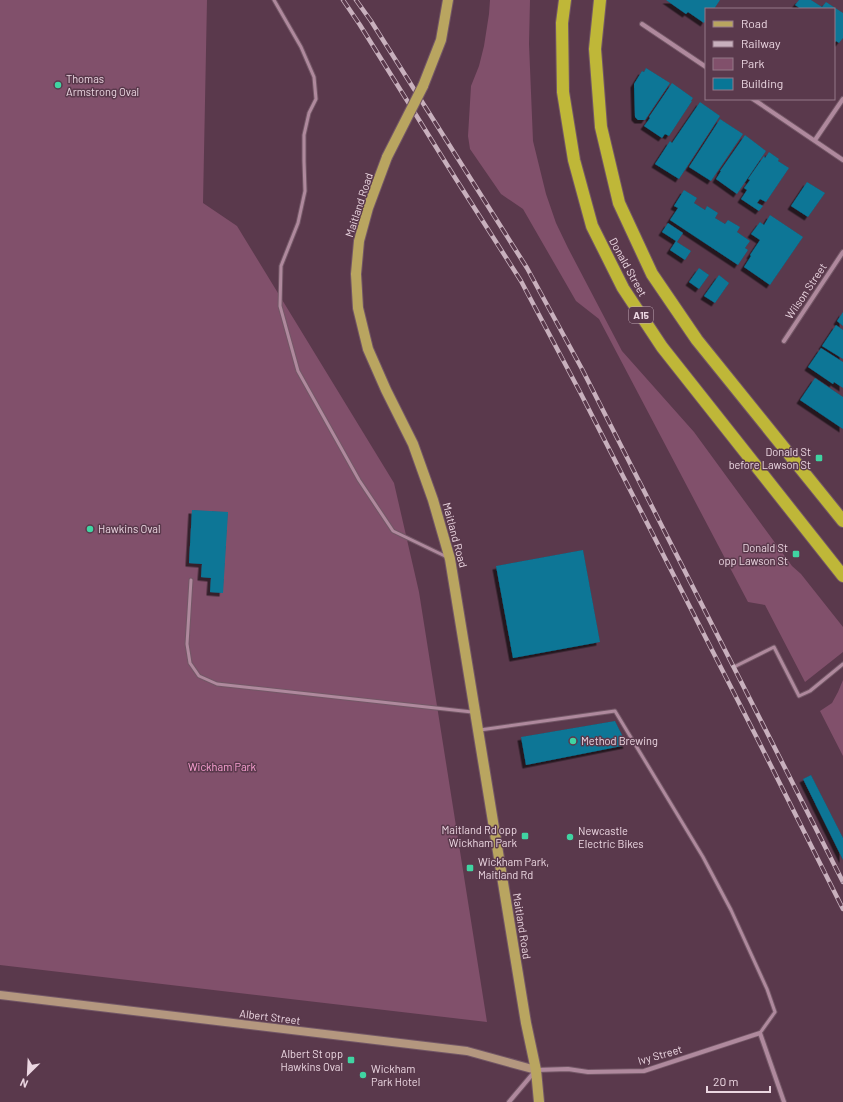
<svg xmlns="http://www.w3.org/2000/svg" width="843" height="1102" font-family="Barlow,sans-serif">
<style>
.green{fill:#81506b}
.building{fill:#087696;filter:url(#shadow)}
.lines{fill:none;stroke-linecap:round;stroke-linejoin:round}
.lane-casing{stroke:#735766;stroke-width:5}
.street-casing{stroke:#735766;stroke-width:6}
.secondary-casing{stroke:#735766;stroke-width:10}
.primary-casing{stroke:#735766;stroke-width:12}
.highway-casing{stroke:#735766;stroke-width:14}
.lane{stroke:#af899d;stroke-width:3}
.street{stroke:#af899d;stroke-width:4}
.secondary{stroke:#b4977f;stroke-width:8}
.primary{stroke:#b9a560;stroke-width:10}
.highway{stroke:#bfb738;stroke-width:12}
.rail-casing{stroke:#c8b0bd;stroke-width:4.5}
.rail{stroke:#5a394c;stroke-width:3;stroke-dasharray:9;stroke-linecap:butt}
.primary-bridge-casing{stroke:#735766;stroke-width:12;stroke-linecap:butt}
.primary-bridge{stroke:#b9a560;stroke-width:10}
.poi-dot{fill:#40d4a2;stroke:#5a394c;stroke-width:1.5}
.labels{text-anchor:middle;stroke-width:3;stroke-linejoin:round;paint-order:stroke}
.shield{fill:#5a394c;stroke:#c0a7b4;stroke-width:1}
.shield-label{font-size:10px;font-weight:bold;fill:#ebd6e1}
.poi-label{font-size:11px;fill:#ebd6e1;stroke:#5a394c;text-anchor:start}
.street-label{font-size:11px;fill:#ebd6e1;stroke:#5a394c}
.park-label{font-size:11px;fill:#fca2d4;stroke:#5a394c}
</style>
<defs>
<filter id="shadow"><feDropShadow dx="-3.5" dy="3.5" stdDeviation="0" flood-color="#0009"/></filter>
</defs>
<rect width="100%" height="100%" fill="#5a394c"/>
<g class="green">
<polygon points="0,0 207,0 203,203 237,226 394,483 419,592 487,1022 0,965"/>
<polygon points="490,0 530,0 529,44 533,141 546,194 556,223 568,248 622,351 694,432 792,566 801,574 843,627 843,652 805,682 765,605 748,602 599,319 576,301 523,209 501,194 470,149 468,136 471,86 479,66 484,46 489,14"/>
<polygon points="843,680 843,756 820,711 832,703 838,692"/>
</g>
<g class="building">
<polygon points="666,0 720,0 714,9 706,9 706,20 704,23 688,12 686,14"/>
<polygon points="799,0 811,0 822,7 826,2 843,13 843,38 839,43 836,41 834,43 834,9 801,9 795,5"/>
<polygon points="646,68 670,83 645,120 638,120 635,117 634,84 642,71 644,72"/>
<polygon points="672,83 693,98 691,101 692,101 669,136 665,134 662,138 644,126 650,118 649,117"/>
<polygon points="700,102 720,116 679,179 655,164 670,141 672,143"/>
<polygon points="720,119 743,134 711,181 689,167"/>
<polygon points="745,135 766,151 737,194 716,179 721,171 720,171"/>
<polygon points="769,152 779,159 778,161 789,168 766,202 760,199 757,203 763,206 759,211 741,199 747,190 744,188 750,180 748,179 764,156 765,158"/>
<polygon points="807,182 825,193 808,217 791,206"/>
<polygon points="684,190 697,198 694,203 705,210 707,206 718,213 715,218 725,224 728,220 740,227 737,232 750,241 745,248 748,250 738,265 670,220 678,208 674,206"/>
<polygon points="770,215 803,237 770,285 744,267 751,256 750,255 760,240 751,234 760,222 764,225"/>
<polygon points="668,223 683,233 677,242 691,251 685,260 670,250 676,241 662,232"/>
<polygon points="699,268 709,275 699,289 689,282"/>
<polygon points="719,275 729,283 715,303 704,296"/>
<polygon points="843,312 843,326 837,321"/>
<polygon points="836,325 843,330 843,359 822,346"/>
<polygon points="821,348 843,362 843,388 834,382 833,384 808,367"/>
<polygon points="815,378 843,397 843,429 800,400"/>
<polygon points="192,510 228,512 223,593 210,592 211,578 201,577 202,564 189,563"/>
<polygon points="583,550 600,642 513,658 496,566"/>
<polygon points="615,721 627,745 526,765 521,737"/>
<polygon points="811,775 843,838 843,860 803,779"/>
</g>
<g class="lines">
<g class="lane-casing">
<g id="lane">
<polyline points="274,0 301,47 314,77 316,99 309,113 304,135 304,161 305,191 298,223 281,266 280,306 298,371 359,480 393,531 447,557"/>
<polyline points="191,580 187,644 190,663 199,676 217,684 472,712"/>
<polyline points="734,667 774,647 799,696 810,691 843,664"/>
<polyline points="480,730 615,711 703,857 731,910 767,989 775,1012 760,1033"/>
</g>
</g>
<g class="street-casing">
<g id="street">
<polyline points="642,24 706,67"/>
<polyline points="753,99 843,160"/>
<polyline points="815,140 843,99"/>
<polyline points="784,341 843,252"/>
<polyline points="509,1102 536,1070 568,1069 588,1072 644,1071 760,1033 784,1102"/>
</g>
</g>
<g class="secondary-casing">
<polyline id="secondary" points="0,995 467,1051 536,1070"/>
</g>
<g class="primary-casing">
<g id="primary">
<polyline points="423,86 441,40 448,0"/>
<polyline points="387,157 368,208 359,241 356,274 358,308 368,349 386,390 413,444 433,500 450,559 526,1023 536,1070 539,1102"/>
</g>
</g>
<g class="highway-casing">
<g id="highway">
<polyline points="565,0 562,23 563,92 574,160 592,226 623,288 662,347 843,576"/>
<polyline points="600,0 595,49 601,127 619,203 652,274 697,340 843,521"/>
</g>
</g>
<use href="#lane" class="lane"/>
<use href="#street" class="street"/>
<use href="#secondary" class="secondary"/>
<use href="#primary" class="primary"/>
<use href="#highway" class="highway"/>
<g class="rail-casing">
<g id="rail">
<polyline points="343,0 360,25 454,176 521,281 580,392 757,738 843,909"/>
<polyline points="356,0 371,21 527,268 582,369 843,882"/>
</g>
</g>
<use href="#rail" class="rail"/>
<g class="primary-bridge-casing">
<polyline id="primary-bridge" points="387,157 423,86"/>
</g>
<use href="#primary-bridge" class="primary-bridge"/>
</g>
<g class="poi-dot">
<circle cx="58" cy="85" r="4"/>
<rect x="815" y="454" width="8" height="8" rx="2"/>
<circle cx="90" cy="529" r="4"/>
<rect x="792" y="550" width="8" height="8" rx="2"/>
<circle cx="573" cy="741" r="4"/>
<rect x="521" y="832" width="8" height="8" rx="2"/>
<circle cx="570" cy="837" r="4"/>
<rect x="466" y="864" width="8" height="8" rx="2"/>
<rect x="347" y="1056" width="8" height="8" rx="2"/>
<circle cx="363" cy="1075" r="4"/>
</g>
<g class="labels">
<rect class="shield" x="629" y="307" width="24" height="16" rx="3"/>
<g class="shield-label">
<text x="641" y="319">A15</text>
</g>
<g class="poi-label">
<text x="66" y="83">Thomas<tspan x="66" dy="13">Armstrong Oval</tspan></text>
<text x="811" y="456" text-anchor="end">Donald St<tspan x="811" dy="13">before Lawson St</tspan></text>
<text x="98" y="533">Hawkins Oval</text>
<text x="788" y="552" text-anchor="end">Donald St<tspan x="788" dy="13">opp Lawson St</tspan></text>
<text x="581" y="745">Method Brewing</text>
<text x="517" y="834" text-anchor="end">Maitland Rd opp<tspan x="517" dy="13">Wickham Park</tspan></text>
<text x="578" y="835">Newcastle<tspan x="578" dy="13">Electric Bikes</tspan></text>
<text x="478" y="866">Wickham Park,<tspan x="478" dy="13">Maitland Rd</tspan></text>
<text x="343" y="1058" text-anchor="end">Albert St opp<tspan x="343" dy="13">Hawkins Oval</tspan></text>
<text x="371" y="1073">Wickham<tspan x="371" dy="13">Park Hotel</tspan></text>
</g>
<g class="street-label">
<text transform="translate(359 205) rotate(-72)" y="4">Maitland Road</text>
<text transform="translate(628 267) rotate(61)" y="4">Donald Street</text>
<text transform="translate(806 291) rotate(-56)" y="4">Wilson Street</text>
<text transform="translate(455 535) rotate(75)" y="4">Maitland Road</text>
<text transform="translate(522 926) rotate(81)" y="4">Maitland Road</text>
<text transform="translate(270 1017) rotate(7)" y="4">Albert Street</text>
<text transform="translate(660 1055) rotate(-16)" y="4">Ivy Street</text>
</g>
<g class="park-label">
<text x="222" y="771">Wickham Park</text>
</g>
</g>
<rect x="705" y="8" width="130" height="92" fill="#5a394c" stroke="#947888"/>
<rect x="713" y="21" width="20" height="6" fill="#b9a560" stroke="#947888"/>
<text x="741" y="28" font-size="12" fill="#ebd6e1">Road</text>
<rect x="713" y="41" width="20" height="6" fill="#c8b0bd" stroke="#947888"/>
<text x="741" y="48" font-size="12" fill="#ebd6e1">Railway</text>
<rect x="713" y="58" width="20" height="12" fill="#81506b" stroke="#947888"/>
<text x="741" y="68" font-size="12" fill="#ebd6e1">Park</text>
<rect x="713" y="78" width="20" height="12" fill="#087696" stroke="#947888"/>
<text x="741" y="88" font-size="12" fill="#ebd6e1">Building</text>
<g transform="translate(28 1074) rotate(204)" stroke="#5a394c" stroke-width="3" paint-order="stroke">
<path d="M0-3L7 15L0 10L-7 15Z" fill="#ebd6e1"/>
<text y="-6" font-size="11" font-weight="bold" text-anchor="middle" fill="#ebd6e1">N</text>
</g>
<path d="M707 1086v6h63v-6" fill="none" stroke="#ebd6e1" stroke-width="2"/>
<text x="713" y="1086" font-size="12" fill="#ebd6e1" stroke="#5a394c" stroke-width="3" paint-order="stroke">20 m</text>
</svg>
